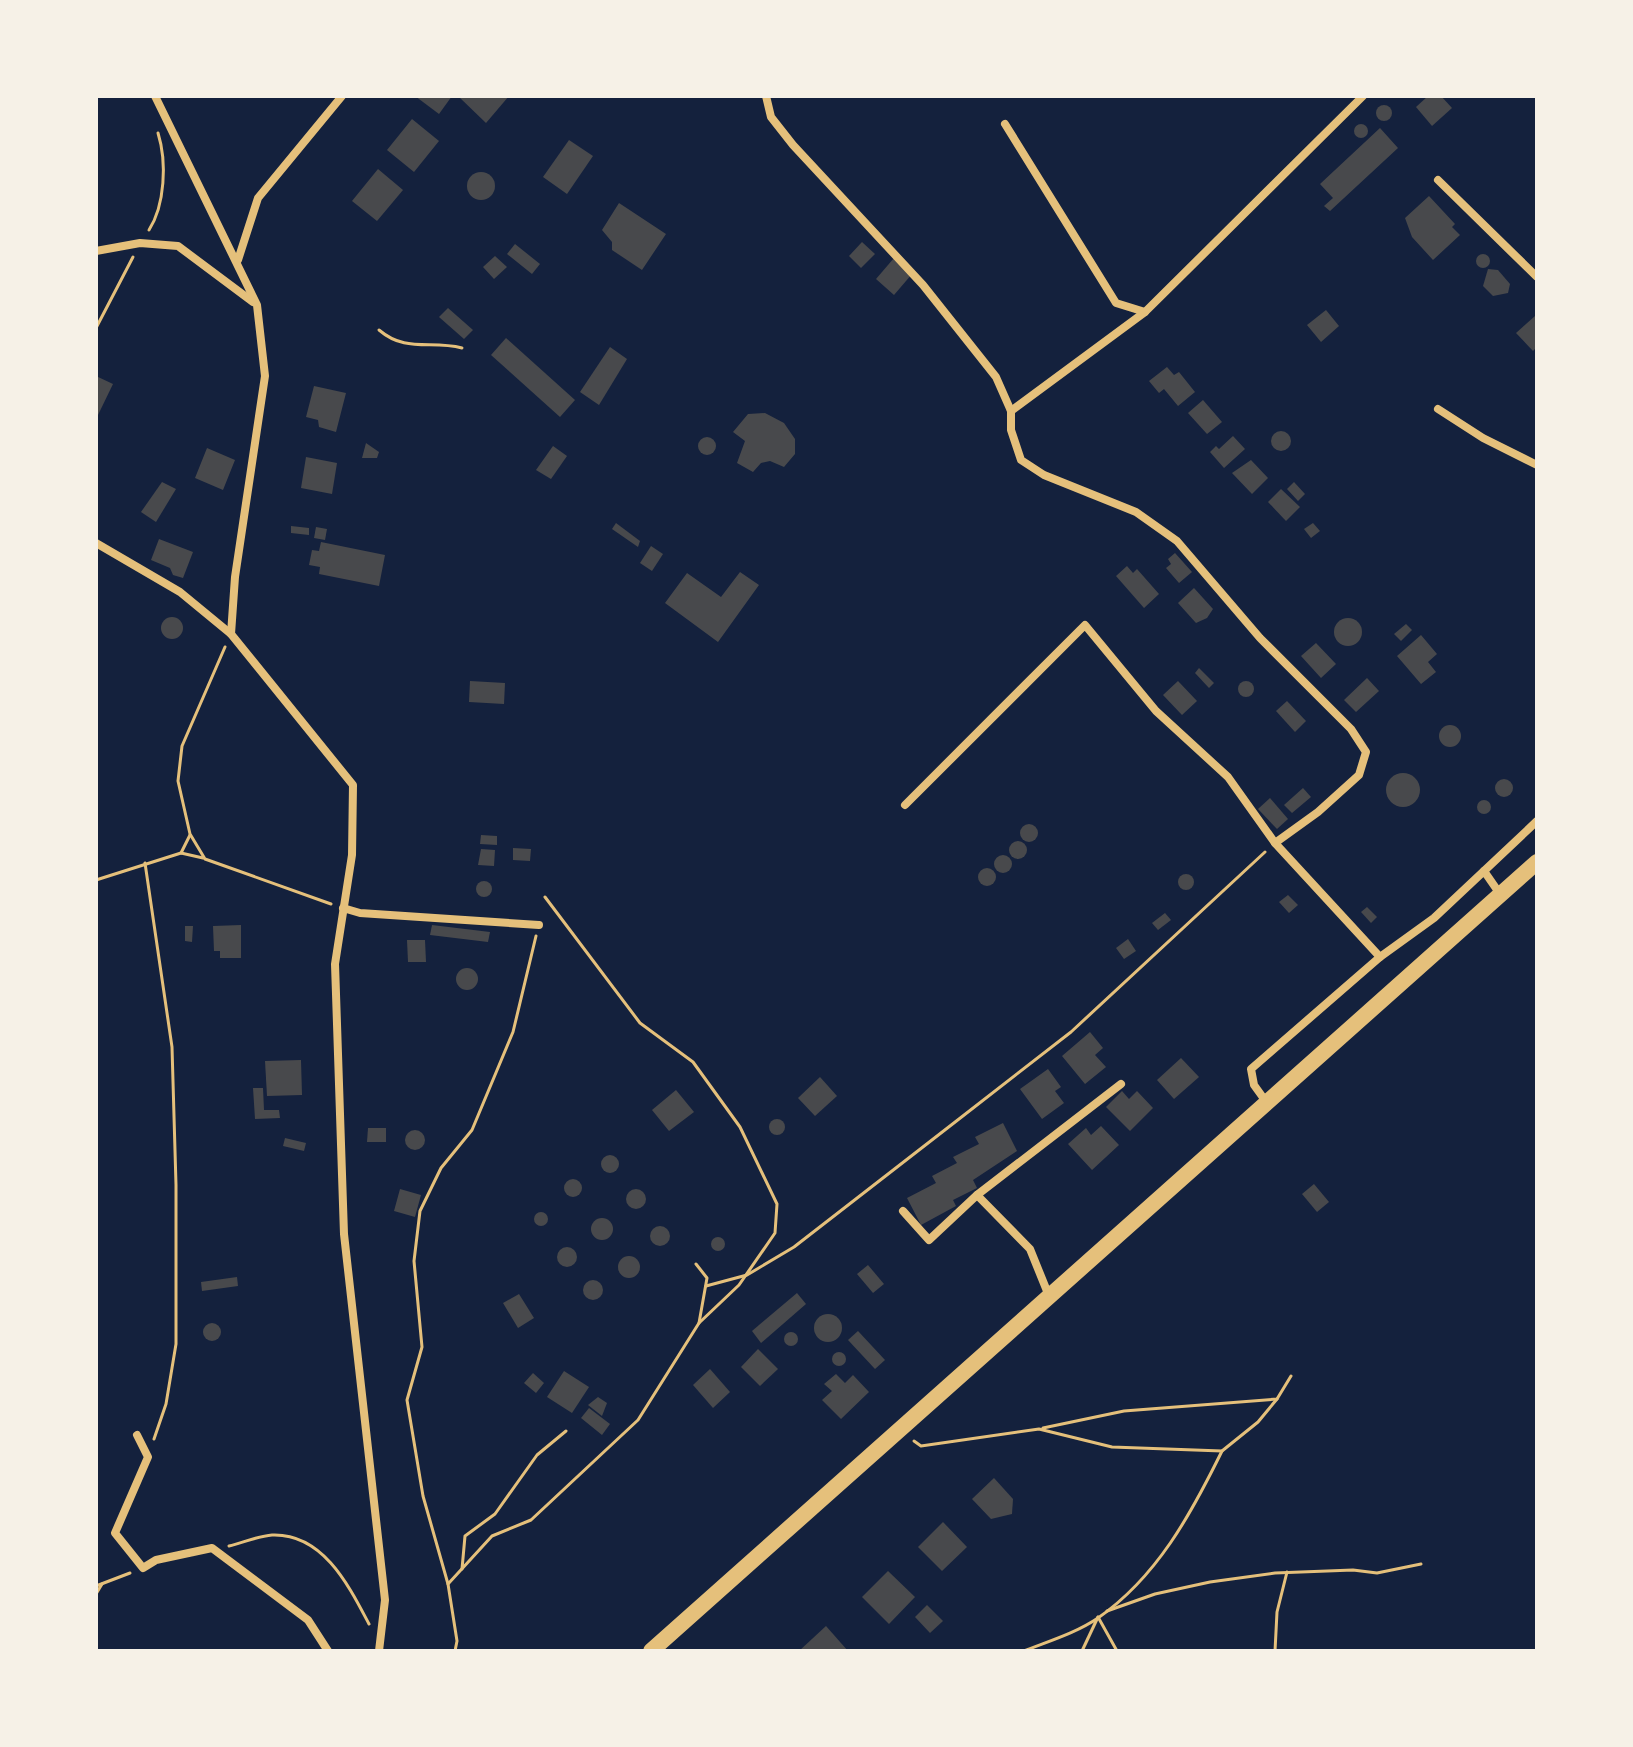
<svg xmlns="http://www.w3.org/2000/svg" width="1633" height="1747" font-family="'Golos Text',sans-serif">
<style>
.building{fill:#48494c}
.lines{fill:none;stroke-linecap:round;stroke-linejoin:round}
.path{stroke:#e5c07b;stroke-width:3}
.minor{stroke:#e5c07b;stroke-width:8}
.secondary{stroke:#e5c07b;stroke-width:16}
</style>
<rect width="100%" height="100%" fill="#14213d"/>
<g class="building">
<polygon points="415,96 452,96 439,114"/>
<polygon points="458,96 509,96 486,123"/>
<polygon points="1428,96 1441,96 1452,108 1432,126 1416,107"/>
<circle cx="1384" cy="113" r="8"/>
<polygon points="412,119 439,141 414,172 387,150"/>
<circle cx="1361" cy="131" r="7"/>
<polygon points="1380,128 1398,148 1330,211 1324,206 1333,198 1320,184"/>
<polygon points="569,140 593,156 567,194 543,177"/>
<polygon points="378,169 403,190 377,221 352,201"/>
<circle cx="481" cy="186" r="14"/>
<polygon points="1429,196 1455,224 1452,227 1460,235 1433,260 1412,237 1405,218"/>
<polygon points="619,203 666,234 642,270 612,250 612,242 602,230"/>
<polygon points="862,242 875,254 861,268 849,256"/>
<polygon points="515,244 540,264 532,274 507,254"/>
<circle cx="1483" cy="261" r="7"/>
<polygon points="495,256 507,267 494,279 483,267"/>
<polygon points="894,258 912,274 894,295 876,279"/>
<polygon points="1488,269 1498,270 1510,284 1508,293 1493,296 1483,286"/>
<polygon points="448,308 473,330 464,339 439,317"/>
<polygon points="1326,310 1339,326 1321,342 1307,325"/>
<polygon points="1535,316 1537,347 1533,351 1516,333"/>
<polygon points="506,338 575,400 560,417 491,355"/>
<polygon points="610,347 627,359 599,405 580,392"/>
<polygon points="1167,367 1174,375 1179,372 1195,392 1178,406 1164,389 1159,393 1149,381"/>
<polygon points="96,376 113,384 98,415 96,414"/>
<polygon points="314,386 346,393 336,432 319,427 318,420 306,417"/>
<polygon points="1203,400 1222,422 1207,434 1188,413"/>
<polygon points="765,413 784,423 795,439 795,454 784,467 770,461 761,463 753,472 737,463 745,441 733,432 748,414"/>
<circle cx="1281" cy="441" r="10"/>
<polygon points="1233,436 1245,449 1224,468 1210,452 1216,446 1219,449"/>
<circle cx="707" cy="446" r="9"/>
<polygon points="366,443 379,452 377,458 362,458"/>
<polygon points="553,446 567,456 551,479 536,470"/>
<polygon points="207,448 235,460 223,490 195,478"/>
<polygon points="306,457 337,463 332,494 301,488"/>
<polygon points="1251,460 1268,478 1252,494 1232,473"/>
<polygon points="162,482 176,489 156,522 141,512"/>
<polygon points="1294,482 1305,494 1298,501 1287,489"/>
<polygon points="1281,489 1300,507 1286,521 1268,502"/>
<polygon points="616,523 640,541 638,547 612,529"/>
<polygon points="1313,523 1320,531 1311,538 1304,529"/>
<polygon points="291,526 309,528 309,535 291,533"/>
<polygon points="316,527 327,529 325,540 314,538"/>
<polygon points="159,539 193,552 183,578 173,575 170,568 151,560"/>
<polygon points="321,542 385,555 379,586 319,574 320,567 309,565 312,550 319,551"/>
<polygon points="651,546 663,554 652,571 640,563"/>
<polygon points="1175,553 1192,572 1179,583 1166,568 1171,564 1168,559"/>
<polygon points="1127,566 1133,573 1137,569 1159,594 1144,608 1116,576"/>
<polygon points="740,572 759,585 718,642 665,603 687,573 721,597"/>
<polygon points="1194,588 1213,609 1207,618 1196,623 1178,603"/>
<circle cx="172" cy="628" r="11"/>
<circle cx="1348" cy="632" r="14"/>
<polygon points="1406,624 1412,630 1401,641 1394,634"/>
<polygon points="1421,635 1437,654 1428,662 1436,672 1421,684 1397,656"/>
<polygon points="1316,643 1336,664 1321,678 1301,656"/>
<polygon points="1199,668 1214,683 1209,688 1195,673"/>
<polygon points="1367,678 1379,691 1356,712 1344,700"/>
<polygon points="470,681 505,683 504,704 469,702"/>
<polygon points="1178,681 1197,701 1182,715 1163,695"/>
<circle cx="1246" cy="689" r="8"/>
<polygon points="1287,701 1306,721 1295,732 1276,711"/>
<circle cx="1450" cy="736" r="11"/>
<circle cx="1403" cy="790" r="17"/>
<circle cx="1504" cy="788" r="9"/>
<polygon points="1303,788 1311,797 1292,813 1284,805"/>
<polygon points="1270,798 1288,819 1277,829 1258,809"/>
<circle cx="1484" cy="807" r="7"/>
<circle cx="1029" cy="833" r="9"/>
<polygon points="481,835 497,836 497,845 480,844"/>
<circle cx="1018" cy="850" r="9"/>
<polygon points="513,848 531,849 530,861 513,860"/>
<polygon points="481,849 495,850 494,866 478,865"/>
<circle cx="1003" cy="864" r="9"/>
<circle cx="987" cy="877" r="9"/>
<circle cx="1186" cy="882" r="8"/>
<circle cx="484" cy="889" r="8"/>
<polygon points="1288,895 1298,905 1289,913 1279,902"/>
<polygon points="1367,907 1377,917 1371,923 1361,912"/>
<polygon points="1165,913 1171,920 1158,930 1152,923"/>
<polygon points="241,925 241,958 220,958 220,951 214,951 213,926"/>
<polygon points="432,925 490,932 488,942 430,935"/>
<polygon points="185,926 193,926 192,942 185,941"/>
<polygon points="1128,939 1136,951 1124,959 1116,948"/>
<polygon points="407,940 425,940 426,962 408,962"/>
<circle cx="467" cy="979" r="11"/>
<polygon points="1090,1032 1103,1048 1095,1055 1106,1067 1085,1084 1062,1056"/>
<polygon points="1181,1058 1199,1077 1174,1099 1157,1080"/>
<polygon points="301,1060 302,1095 267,1096 265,1061"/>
<polygon points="1048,1069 1061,1087 1055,1091 1064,1103 1042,1119 1020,1089"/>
<polygon points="820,1077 837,1096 815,1116 798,1098"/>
<polygon points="253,1088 263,1088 264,1110 279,1110 280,1118 255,1119"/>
<polygon points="676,1090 694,1112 669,1131 652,1110"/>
<polygon points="1122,1091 1129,1099 1137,1091 1153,1108 1130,1131 1106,1107"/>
<circle cx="777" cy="1127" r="8"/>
<polygon points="1003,1123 1017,1151 973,1180 977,1188 953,1200 956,1206 921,1225 907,1198 936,1183 932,1176 957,1163 953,1157 979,1144 975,1137"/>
<polygon points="1101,1126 1119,1145 1092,1170 1068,1144 1086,1128 1091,1135"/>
<polygon points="368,1128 386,1128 386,1142 367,1142"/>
<circle cx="415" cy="1140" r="10"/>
<polygon points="285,1138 306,1143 304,1151 283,1146"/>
<circle cx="610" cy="1164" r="9"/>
<circle cx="573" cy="1188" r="9"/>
<polygon points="1314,1184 1329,1202 1317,1212 1302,1194"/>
<circle cx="636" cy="1199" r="10"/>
<polygon points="400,1189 421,1195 415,1217 394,1211"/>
<circle cx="541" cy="1219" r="7"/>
<circle cx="602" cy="1229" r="11"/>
<circle cx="660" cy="1236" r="10"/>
<circle cx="718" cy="1244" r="7"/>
<circle cx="567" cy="1257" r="10"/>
<circle cx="629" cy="1267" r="11"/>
<polygon points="868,1265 884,1284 873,1293 857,1274"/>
<polygon points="237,1277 238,1286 202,1291 201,1282"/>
<circle cx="593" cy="1290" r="10"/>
<polygon points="797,1293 806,1304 761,1343 752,1331"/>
<polygon points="519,1294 534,1318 518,1328 503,1303"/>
<circle cx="828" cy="1328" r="14"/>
<circle cx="212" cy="1332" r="9"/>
<polygon points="858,1331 885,1360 875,1369 848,1340"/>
<circle cx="791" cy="1339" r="7"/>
<polygon points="758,1349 778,1369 760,1386 741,1367"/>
<circle cx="839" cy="1359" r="7"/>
<polygon points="710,1369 730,1392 713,1408 693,1385"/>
<polygon points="564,1371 589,1387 572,1413 547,1397"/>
<polygon points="533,1373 544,1383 536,1393 524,1383"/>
<polygon points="836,1374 845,1383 853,1375 869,1392 841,1419 822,1400 832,1391 824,1384"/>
<polygon points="598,1397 607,1403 602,1416 588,1405"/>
<polygon points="589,1408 610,1424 602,1435 581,1418"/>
<polygon points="994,1478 1013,1499 1012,1514 991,1519 972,1499"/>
<polygon points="943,1522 967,1547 942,1571 918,1547"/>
<polygon points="888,1571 915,1597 889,1624 862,1597"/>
<polygon points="927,1605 943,1621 930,1633 915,1617"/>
<polygon points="826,1626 848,1651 799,1651"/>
</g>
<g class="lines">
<g class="path">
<path d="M149,230C165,205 167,162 158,133"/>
<polyline points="96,328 133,257"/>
<path d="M379,330C406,353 430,340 462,348"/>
<polyline points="225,647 182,746 178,781 190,834 205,859 331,904"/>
<polyline points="181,853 190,835"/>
<polyline points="145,863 172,1047 176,1185 176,1344 166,1404 154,1439"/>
<polyline points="96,880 181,853 203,858"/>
<polyline points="696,1264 707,1278 699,1323"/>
<polyline points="706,1286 747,1275 794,1247 959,1119 1071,1032 1265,852"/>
<polyline points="1043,1428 1124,1411 1277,1399 1291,1376"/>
<path d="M914,1441L921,1446L1039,1429L1112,1447L1222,1451C1191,1514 1157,1577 1098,1618C1076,1633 1049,1641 1024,1651"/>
<polyline points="1222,1451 1258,1422 1277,1399"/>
<path d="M229,1546C242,1543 258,1536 272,1535C323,1533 349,1586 369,1624"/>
<polyline points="462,1569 465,1536 495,1514 537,1455 566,1431"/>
<polyline points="448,1584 492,1536 531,1520 638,1420 699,1323 739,1285 775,1233 777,1204 740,1127 693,1062 640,1023 545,897"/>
<polyline points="96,1586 130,1573"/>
<polyline points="96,1594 102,1584"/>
<polyline points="1107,1611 1155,1594 1210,1582 1275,1573 1353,1570 1377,1573 1421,1564"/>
<polyline points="1098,1617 1117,1651"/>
<polyline points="455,1651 457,1641 448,1584 423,1496 407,1400 422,1347 414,1261 420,1211 441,1168 472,1130 513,1032 536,936"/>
<polyline points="1082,1651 1098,1617"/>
<polyline points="1275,1651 1277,1612 1287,1572"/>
</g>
<g class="minor">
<polyline points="155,96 257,305 265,376 235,577 231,634 353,785 352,855 335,964 344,1234 385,1600 379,1651"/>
<polyline points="766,96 771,117 793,145 923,285 996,377 1011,411 1011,430 1021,460 1044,475 1136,512 1177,541 1260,638 1351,729 1366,752 1359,775 1318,812 1275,843"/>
<polyline points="1005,124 1116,303 1145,312"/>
<polyline points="1438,180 1537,277"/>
<polyline points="96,251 140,243 178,246 253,302"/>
<polyline points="238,260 258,198 342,96"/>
<polyline points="1438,409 1483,438 1537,465"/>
<polyline points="1011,411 1145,312 1363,96"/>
<polyline points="96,543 180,592 231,634"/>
<polyline points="905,805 1085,625 1156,711 1228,777 1275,843 1380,957"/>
<polyline points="1484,871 1537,821"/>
<polyline points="343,908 360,913 539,925"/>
<polyline points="1267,1103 1254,1085 1251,1069 1380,957 1434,918 1484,871 1500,894"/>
<polyline points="977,1195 1030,1249 1049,1296"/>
<polyline points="903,1211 929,1240 977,1195 1121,1084"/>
<polyline points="137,1435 148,1457 115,1533 143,1568 156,1560 212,1548 308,1620 328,1651"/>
</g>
<polyline class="secondary" points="651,1651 1537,862"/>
</g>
<rect width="1633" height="1747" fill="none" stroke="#f6f1e7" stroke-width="196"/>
</svg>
